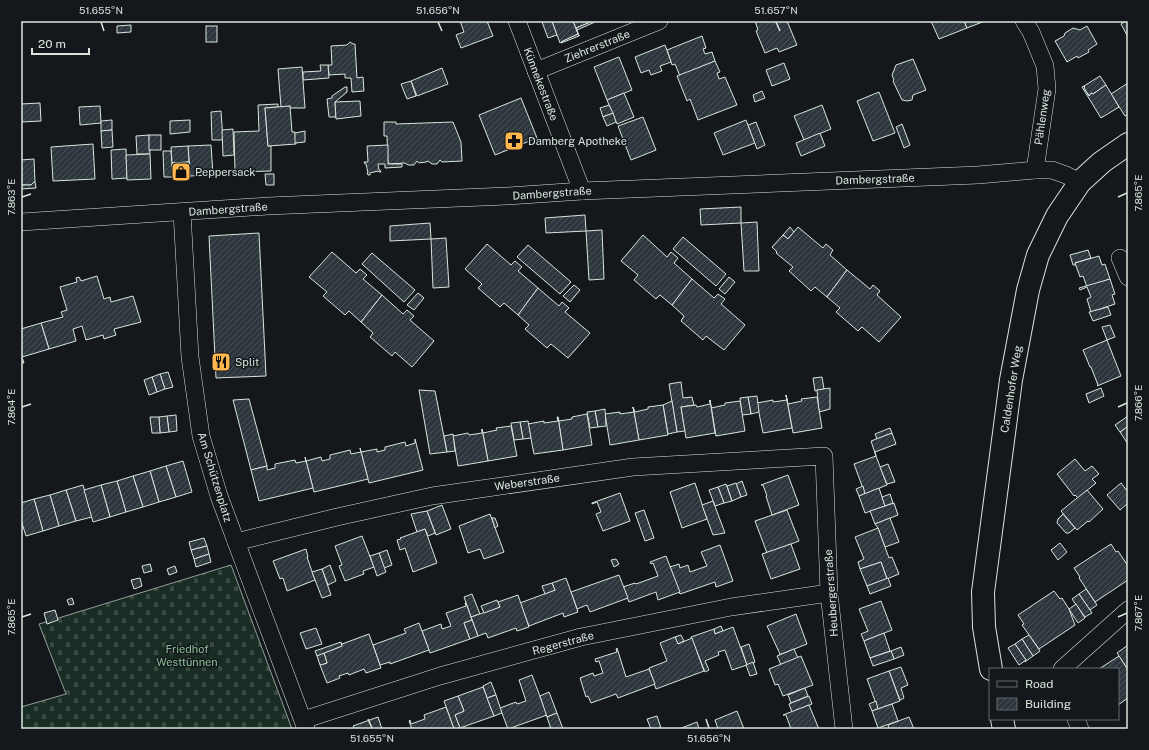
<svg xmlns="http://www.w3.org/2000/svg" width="1149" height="750" font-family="'Public Sans',sans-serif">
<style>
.cemetery{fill:url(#cemetery-stones);stroke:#939e99}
.building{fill:url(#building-hatch);stroke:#d8e6dc}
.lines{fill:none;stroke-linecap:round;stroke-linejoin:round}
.street-casing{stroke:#d8e6dc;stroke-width:18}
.secondary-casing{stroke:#d8e6dc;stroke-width:24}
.street{stroke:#14181c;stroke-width:17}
.secondary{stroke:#14181c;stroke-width:22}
.ticks{fill:none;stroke:#d8e6dc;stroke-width:1.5}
.labels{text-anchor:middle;stroke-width:3;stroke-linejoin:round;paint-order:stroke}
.street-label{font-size:11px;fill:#d8e6dc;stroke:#14181c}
.poi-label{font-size:11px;fill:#d8e6dc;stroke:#14181c;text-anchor:start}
.park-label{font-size:11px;fill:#8ac095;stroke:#14181c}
.neatline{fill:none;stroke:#d8e6dc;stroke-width:1.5}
.ticks-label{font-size:10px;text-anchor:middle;fill:#d8e6dc}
</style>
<defs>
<pattern id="cemetery-stones" width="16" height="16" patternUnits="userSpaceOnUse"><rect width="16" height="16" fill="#1a2d24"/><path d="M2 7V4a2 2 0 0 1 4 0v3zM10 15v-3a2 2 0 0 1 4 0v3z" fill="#3b4b43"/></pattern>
<pattern id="building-hatch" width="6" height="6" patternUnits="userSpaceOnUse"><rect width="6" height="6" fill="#2c363c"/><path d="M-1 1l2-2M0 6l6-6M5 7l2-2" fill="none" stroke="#4a5358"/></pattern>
</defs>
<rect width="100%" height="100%" fill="#14181c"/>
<polygon class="cemetery" points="231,565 292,729 21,729 21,707 66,694 39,624"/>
<g class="building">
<polygon points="460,21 487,21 493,36 461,48 456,35 464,32"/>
<polygon points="545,21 552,21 557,35 548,38 542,22"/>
<polygon points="552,21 573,21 579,36 578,34 561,42 560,43"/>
<polygon points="573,21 593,21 576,28 579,36"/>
<polygon points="593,21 594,21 595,22 577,30 576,28"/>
<polygon points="755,21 787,21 797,45 779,52 777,48 765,53 756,31 758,30"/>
<polygon points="931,21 964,21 967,28 939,39"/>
<polygon points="964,21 985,21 967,28"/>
<polygon points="1126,21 1128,21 1128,37 1121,24"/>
<polygon points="131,25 131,32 117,33 117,26"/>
<rect x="206" y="26" width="11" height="16"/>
<polygon points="1087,26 1097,44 1088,50 1089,52 1078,58 1077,56 1067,62 1055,41 1064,36 1065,33 1073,28 1080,30"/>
<polygon points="578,34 579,36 561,43 561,42"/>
<polygon points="702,36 706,48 703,49 705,54 712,52 715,61 680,76 675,64 672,65 667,50"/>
<polygon points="350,42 353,44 355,44 357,78 363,77 364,91 352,92 351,78 345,78 345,74 329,75 328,65 332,65 331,46 347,45"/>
<polygon points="665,45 671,62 660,66 662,71 651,75 649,70 641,73 635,57"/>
<polygon points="619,57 632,90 607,100 594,67"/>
<polygon points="913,59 926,90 913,95 912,100 907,101 902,100 893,81 894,80 892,75 896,65"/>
<polygon points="715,61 720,72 717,73 719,79 725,77 737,105 698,120 690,99 687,101 677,76"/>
<polygon points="784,63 790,79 772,86 766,70"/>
<polygon points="320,65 328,65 329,78 303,80 303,72 321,71"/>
<polygon points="302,67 305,108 290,108 290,106 281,107 278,69"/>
<polygon points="442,68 448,84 417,96 411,81"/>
<polygon points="1100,76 1106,85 1093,94 1092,93 1090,94 1090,95 1089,96 1084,88 1085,87 1084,86"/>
<polygon points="411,81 416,96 407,99 401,84"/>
<polygon points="1128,83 1128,114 1125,116 1111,94"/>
<polygon points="1106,85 1119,107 1101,118 1082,87 1084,86 1085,87 1084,88 1089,96 1090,95 1090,94 1092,93 1093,94"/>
<polygon points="345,87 347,87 347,92 335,102 336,117 329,117 327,99 332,98 332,96"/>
<polygon points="762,91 765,98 755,102 753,95"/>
<polygon points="879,92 895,133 873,141 857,101"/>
<polygon points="624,93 634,117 617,124 607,100"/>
<polygon points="521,98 537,138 495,155 479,115"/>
<polygon points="360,101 361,116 336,119 335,102"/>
<polygon points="40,103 41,121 21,122 21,104"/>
<polygon points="278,104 278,107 265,108 268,146 271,146 271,171 235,172 234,132 259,131 258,105"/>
<polygon points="609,105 613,113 603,117 600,108"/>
<polygon points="822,105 831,129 804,140 794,116"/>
<polygon points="100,106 101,123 80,125 79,107"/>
<polygon points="290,106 292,132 295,132 296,144 268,146 265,108"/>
<polygon points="221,111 223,140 212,140 211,112"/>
<polygon points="613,113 616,122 607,126 603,117"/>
<polygon points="643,117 656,150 631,160 618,126"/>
<polygon points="112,120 112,130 101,131 101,121"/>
<polygon points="190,120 190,132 170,134 170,121"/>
<polygon points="746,120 755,143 723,155 714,133"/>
<polygon points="384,122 396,122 396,124 453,122 461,142 462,161 442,162 440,160 437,164 432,164 428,161 426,162 419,163 417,161 414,165 408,165 405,163 388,164 387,136 384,136"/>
<polygon points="756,122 765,145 757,149 748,125"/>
<polygon points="902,124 910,145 904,148 896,127"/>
<polygon points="233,129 234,155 223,156 222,130"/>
<polygon points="112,130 113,147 102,148 101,131"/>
<polygon points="305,131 305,142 295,143 295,133"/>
<polygon points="820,133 825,146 801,156 796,143"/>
<polygon points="149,135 150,154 137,154 136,136"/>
<rect x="149" y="135" width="12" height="15"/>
<polygon points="93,144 95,179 53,181 51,147"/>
<polygon points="211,145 213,175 190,176 188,146"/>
<polygon points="388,145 388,164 402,164 402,167 385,168 385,164 378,164 379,170 380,170 381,172 379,172 378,171 370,173 370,175 368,175 367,173 368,173 366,164 365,164 364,162 368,162 367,146"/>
<polygon points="188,146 189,162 172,163 171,147"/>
<polygon points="126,149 127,178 112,179 111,150"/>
<polygon points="163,151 171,151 173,177 164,177"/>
<polygon points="150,154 151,179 127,180 126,155"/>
<polygon points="34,159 35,182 31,185 21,185 21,160"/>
<polygon points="189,162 190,178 184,178 183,175 173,175 174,179 173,179 172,163"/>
<polygon points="265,174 274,174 274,185 266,185"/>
<polygon points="34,182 35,182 36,188 21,189 21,185 31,185"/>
<polygon points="741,207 741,223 701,225 700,209"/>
<polygon points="585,215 586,231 546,233 545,218"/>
<polygon points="757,222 759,271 744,271 741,223"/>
<polygon points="430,223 431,239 390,241 390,226"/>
<polygon points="790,227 794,232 788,239 783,235"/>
<polygon points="798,227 823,248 826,244 833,250 830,255 847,270 827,297 815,287 811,291 789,271 793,267 776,253 777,252 772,247 783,235 788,239"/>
<polygon points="602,230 604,279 589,280 586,231"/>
<polygon points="259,233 266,376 216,378 209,236"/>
<polygon points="643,235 667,257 671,252 678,258 674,263 692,279 672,305 660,295 656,299 634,280 638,275 621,261"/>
<polygon points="683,237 726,274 716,286 673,249"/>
<polygon points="446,238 449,287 433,288 431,239"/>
<polygon points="487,244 511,265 515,261 522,267 518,271 538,288 518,315 504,303 500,307 478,288 482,284 465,269"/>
<polygon points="528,245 571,282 560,294 517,257"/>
<polygon points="1088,250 1091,258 1075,263 1076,265 1073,265 1070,255"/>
<polygon points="332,252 356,273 360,269 367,275 363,279 382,295 361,322 349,311 345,315 323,296 327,292 309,277"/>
<polygon points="372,253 415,290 404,302 362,264"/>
<polygon points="1099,256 1102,265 1105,264 1110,279 1087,287 1083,276 1080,277 1075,263"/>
<polygon points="847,270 870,289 873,285 880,291 877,295 901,317 879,342 862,327 858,331 836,312 840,308 827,297"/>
<polygon points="97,276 104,299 110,297 111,302 133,296 141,322 114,329 116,335 104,339 103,335 86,340 82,326 73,329 76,341 49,349 41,323 63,317 61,312 67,310 60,287 77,282 76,278 79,277 81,281"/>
<polygon points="729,277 735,282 725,294 719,289"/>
<polygon points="692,279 714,298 718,294 725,299 721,304 745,325 724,350 706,336 703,340 681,321 684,316 672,305"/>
<polygon points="1110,279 1115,294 1112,295 1115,304 1091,312 1087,299 1091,297 1087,287 1080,290 1079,288"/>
<polygon points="574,285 580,290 570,302 563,296"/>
<polygon points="538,288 559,306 562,302 569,308 565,312 590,333 568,358 551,344 547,348 525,329 529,325 518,315"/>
<polygon points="418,293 424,298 414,310 407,305"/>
<polygon points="382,295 403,314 407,310 414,316 410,320 434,341 412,367 395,352 392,356 370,337 373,333 361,322"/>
<polygon points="1108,307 1111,315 1093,321 1089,312"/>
<polygon points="41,323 49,349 22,357 24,363 21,363 21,329"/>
<polygon points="1110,325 1115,337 1107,340 1102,327"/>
<polygon points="1107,340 1121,376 1097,386 1098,385 1091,367 1090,367 1083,350"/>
<polygon points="168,372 173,387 165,389 160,374"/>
<polygon points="160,374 165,389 157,392 152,377"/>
<polygon points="152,377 157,392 149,395 144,380"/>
<polygon points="822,377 824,389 815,391 813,378"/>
<polygon points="681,382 683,398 692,397 694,405 681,407 685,431 677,432 669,384"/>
<polygon points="830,388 830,409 819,412 817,390"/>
<polygon points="1101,388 1104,396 1089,403 1086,394"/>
<polygon points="419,390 435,391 447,452 430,454"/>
<polygon points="786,395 788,404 802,401 801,399 817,397 822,428 793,433"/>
<polygon points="786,395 792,428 763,433 757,403 773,400 773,402 787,400"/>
<polygon points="757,396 759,412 751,414 748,397"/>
<polygon points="748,397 751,414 742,415 740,398"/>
<polygon points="249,399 267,466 251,470 233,400"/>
<polygon points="710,400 711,408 725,405 725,403 740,401 745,431 716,436"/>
<polygon points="710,400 715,433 686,438 681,407 696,405 697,407 710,404"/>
<polygon points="672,401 677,432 668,434 663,405"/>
<polygon points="663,405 668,435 639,440 633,407 635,412 648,409 648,407"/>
<polygon points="633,407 639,440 610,445 605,414 620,412 620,414 634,412"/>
<polygon points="605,409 606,426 598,427 595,411"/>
<polygon points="595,411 598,427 590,428 587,412"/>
<polygon points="587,414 592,445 563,450 558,417 559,421 572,419 572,417"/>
<polygon points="176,415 177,431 169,432 167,416"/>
<polygon points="167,416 169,432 160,433 159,417"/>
<polygon points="1128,416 1128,426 1120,432 1115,425"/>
<polygon points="150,417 159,417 160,433 152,433"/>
<polygon points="557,417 558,417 563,450 534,454 528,424 544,421 544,423 558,421"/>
<polygon points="528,421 531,438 523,439 520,422"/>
<polygon points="520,422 523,439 514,440 511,423"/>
<polygon points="511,426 517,456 488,461 482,429 483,433 497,430 496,428"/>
<polygon points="1128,426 1128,444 1120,432"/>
<polygon points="890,428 892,433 877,439 875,434"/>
<polygon points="482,429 488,461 458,466 453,436 468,433 469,435 482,433"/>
<polygon points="892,433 896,444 875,452 876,456 871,441"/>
<polygon points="453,434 455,451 447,452 444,436"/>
<polygon points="415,439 423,470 369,483 361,452 377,449 377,452 385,450 385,447 405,442 406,446 415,443"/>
<polygon points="360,448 368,479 314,492 306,461 321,457 322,461 330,459 330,455 350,450 351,454 361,452"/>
<polygon points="876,456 887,485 865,494 854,464"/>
<polygon points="305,457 313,488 259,501 251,470 267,466 267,470 275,468 275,464 295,460 296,463 306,461"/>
<polygon points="1075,459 1085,471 1092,466 1099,474 1092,479 1096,483 1078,498 1075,495 1074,496 1057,474"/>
<polygon points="183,461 192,492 176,497 166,466"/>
<polygon points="888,464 895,482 887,484 880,467"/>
<polygon points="166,466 176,497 159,502 150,471"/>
<polygon points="150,471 159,502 143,507 133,476"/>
<polygon points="788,475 799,505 772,515 766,496 767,496 763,485 761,485"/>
<polygon points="133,476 143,507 126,512 117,481"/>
<polygon points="117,481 126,512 110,517 101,485"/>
<polygon points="742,481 747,495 741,497 736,484"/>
<polygon points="695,483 707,519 682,528 670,492"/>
<polygon points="736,483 741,497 732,501 727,486"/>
<polygon points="1121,483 1128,492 1128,503 1120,510 1107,495"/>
<polygon points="726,484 732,501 724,503 718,487"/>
<polygon points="83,485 92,517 76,521 66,490"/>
<polygon points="101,485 110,517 93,522 84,490"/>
<polygon points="863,486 865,494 859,496 856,489"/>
<polygon points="718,487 724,503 715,506 709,490"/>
<polygon points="879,488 885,506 865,513 859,496"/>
<polygon points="66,490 76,521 59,526 50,495"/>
<polygon points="1087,490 1103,509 1089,522 1088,521 1077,530 1061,511"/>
<polygon points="620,493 630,521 603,531 596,514 601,512 597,502 592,504 592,503"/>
<polygon points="890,494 893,503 885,506 882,497"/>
<polygon points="50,495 59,526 43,531 34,499"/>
<polygon points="34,499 43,531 26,536 21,520 21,503"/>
<polygon points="713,501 725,533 713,535 702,505"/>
<polygon points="894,503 898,515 875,524 870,511"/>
<polygon points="442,505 451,529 436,535 427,511"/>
<polygon points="644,510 654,538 645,541 635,513"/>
<polygon points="787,510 799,541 767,553 755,521"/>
<polygon points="427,511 435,533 428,536 425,529 417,532 411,514"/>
<polygon points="490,514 504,552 484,559 480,549 468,553 459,526"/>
<polygon points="1063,514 1075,528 1069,533 1066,533 1057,523 1058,519"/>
<polygon points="492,518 495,518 498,526 495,528"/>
<polygon points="890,518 899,542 885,547 878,528 875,524"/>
<polygon points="878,528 889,558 892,557 899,574 887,579 881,562 860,569 858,562 864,559 855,537"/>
<polygon points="425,529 437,563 413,572 405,548 400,550 397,540 401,539 400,538"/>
<polygon points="362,536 374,567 363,571 364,574 345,581 339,566 342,565 335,546"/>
<polygon points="204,538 207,546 191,550 189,542"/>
<polygon points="1060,543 1067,552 1058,560 1051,550"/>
<polygon points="791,544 800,569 771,579 762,554"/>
<polygon points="1111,544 1116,552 1118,551 1128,566 1128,580 1095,602 1079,578 1080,577 1074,568"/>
<polygon points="720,545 733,581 716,587 715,582 680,594 670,567 679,564 680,568 688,565 690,572 707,566 701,552"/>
<polygon points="207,546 209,554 194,559 191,550"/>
<polygon points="306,549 308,557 307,557 315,580 287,591 283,578 280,579 273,561"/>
<polygon points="387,550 392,565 384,568 379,553"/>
<polygon points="379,553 386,572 377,576 370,556"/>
<polygon points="209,554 211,562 196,567 194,559"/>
<polygon points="666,556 680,592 658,600 656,592 629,602 623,587 635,583 636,584 658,576 653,563 651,564 650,562"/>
<polygon points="616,559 619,564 614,567 611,560"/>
<polygon points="881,562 887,579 867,586 860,569"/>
<polygon points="150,564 152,571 144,573 142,566"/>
<polygon points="330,565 336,581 328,585 322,569"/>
<polygon points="175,566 177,572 169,575 167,569"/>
<polygon points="322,569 331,595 322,598 312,572"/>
<polygon points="619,575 628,598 590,612 587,605 577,609 571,592"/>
<polygon points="140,578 142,586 134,589 131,580"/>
<polygon points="566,578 578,612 564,617 563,613 529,626 520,603 555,590 552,583"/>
<polygon points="888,578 891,586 870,594 867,586"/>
<polygon points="552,583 555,590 545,594 542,586"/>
<polygon points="1086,589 1097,605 1090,610 1079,594"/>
<polygon points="1054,591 1060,599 1062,598 1069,609 1075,625 1039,649 1022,625 1024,624 1018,615"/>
<polygon points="472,594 480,614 471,617 464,597"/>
<polygon points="1079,594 1092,613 1085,617 1072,599"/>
<polygon points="518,595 529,627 517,631 516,628 488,638 486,633 478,636 471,617 500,607 498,602"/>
<polygon points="72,598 74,604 69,605 67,600"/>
<polygon points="497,600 500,607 484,613 481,606"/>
<polygon points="881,601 892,630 864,641 861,634 868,631 859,609"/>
<polygon points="465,603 466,603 472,620 464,623 470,639 430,653 422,631 441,624 442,629 451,626 446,613 466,606"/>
<polygon points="1076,604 1085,618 1078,623 1069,609"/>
<polygon points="55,610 58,620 47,624 44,613"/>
<polygon points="796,614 807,644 779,655 780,654 767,626"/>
<polygon points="472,620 478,636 470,639 464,623"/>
<polygon points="419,623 429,650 390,664 390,662 380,665 373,645 406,633 404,629"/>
<polygon points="721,626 723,631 715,634 714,629"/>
<polygon points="733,627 747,665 732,670 725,650 718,652 719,655 705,661 709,670 705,672 691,637 714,629 715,634"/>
<polygon points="316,628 322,644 306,649 300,633"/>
<polygon points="884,633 890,651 870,658 864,641"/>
<polygon points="369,634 381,668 366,673 364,669 349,675 348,673 339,676 340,678 327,683 320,665 327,663 324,653 342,646 342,644"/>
<polygon points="681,635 684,641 678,644 675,637"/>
<polygon points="1029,635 1040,651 1033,656 1022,639"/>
<polygon points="675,637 678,644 692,638 704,671 656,689 649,668 667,661 660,643"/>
<polygon points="1022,639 1033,656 1025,662 1025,661 1026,660 1015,644"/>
<polygon points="341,642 342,646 317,656 315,651"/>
<polygon points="749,644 755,662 747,665 741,647"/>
<polygon points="1015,644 1026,660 1019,665 1008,648"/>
<polygon points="1128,645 1128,670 1117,653"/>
<polygon points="901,647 904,655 894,659 891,651"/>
<polygon points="617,648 626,677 649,669 655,684 618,698 616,694 591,703 588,696 586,697 580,678 593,673 594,676 603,673 599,661 596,662 595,659 617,652 616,649"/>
<polygon points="794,649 798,658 781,665 777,656"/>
<polygon points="891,651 894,659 873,666 870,658"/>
<polygon points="324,653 327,663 320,665 317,656"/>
<polygon points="801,656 813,685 783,696 778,684 775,685 769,669"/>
<polygon points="1119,656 1128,670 1128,698 1118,705 1118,669 1099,669"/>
<polygon points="753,662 757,674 750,676 746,665"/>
<polygon points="901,667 908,685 901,688 904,698 900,700 889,671"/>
<polygon points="889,671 900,701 878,709 867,679"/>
<polygon points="532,675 547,715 508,729 500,708 516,702 517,704 526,701 519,680"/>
<polygon points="491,682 496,695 487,698 483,686"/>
<polygon points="483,687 494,716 460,728 455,715 464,711 458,696"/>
<polygon points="805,688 808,696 791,703 788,695"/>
<polygon points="549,692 557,713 547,717 540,696"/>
<polygon points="496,695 502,713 494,716 487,698"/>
<polygon points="458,696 464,711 455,715 460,728 454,729 444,701"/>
<polygon points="809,696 812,704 792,712 789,704"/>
<polygon points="876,701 878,709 872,711 869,704"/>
<polygon points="892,704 898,721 878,728 872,711"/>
<polygon points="809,705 819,729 791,729 786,715 783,715"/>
<polygon points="446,707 454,729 412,729 409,721 410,720 411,724 425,719 424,715"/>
<polygon points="737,711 744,729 718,729 715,720"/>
<polygon points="557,713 563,729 551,729 547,717"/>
<polygon points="657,716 661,728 657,729 651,729 647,719"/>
<polygon points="378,717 382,729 355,729 353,726"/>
<polygon points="909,717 914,729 889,729 888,725"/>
<polygon points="697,722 699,729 679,729"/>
</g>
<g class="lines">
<g class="street-casing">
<g id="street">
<polyline points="517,21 582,191"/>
<polyline points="1024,21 1031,32 1045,66 1047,89 1035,170"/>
<polyline points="536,71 659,21"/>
<polyline points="182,212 190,357 201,436 219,496 306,729"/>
<polyline points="21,222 268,206 507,196 582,191 978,175 1035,170 1052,170 1066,175 1080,182"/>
<polyline points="1120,258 1128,277"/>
<polyline points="236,542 337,517 432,496 633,467 824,456 829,593 844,729"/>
<polyline points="1062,669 1128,610"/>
<polyline points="1076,719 1080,729"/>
<polyline points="303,720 440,676 581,637 731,607 829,593"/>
</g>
</g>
<g class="secondary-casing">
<g id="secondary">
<polyline points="991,669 984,627 983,592 1011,380 1028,290 1038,255 1057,216 1080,182 1102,162 1128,144"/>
<polyline points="1002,719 1004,729"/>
</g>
</g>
<use href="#street" class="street"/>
<use href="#secondary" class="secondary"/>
</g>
<path class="ticks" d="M101,22L104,31M438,22L442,31M776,22L780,31M22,197L31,194M1118,197L1127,193M22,407L31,404M1118,407L1127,403M22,617L31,614M1118,617L1127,613M368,719L372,728M706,719L709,728"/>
<defs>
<g id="pharmacy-square" transform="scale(1)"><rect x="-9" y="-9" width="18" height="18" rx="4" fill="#ffb74d" stroke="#14181c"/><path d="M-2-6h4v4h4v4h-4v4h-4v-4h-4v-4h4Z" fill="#111"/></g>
<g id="shop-square" transform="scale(1)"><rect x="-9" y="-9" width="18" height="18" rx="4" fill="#ffb74d" stroke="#14181c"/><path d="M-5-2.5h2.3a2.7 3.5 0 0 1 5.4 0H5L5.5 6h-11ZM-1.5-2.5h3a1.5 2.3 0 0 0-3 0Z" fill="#111"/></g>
<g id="restaurant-square" transform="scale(1)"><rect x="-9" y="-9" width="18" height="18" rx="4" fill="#ffb74d" stroke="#14181c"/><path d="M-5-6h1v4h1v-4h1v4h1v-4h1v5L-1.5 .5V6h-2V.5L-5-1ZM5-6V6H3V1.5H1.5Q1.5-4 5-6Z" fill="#111"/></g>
</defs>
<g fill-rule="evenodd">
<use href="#pharmacy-square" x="514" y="141"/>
<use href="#shop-square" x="181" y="172"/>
<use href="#restaurant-square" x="221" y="362"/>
</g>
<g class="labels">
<g class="street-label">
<text transform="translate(597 46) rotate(-22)" y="4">Ziehrerstraße</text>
<text transform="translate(541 84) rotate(69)" y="4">Künnekestraße</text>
<text transform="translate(1042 117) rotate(-82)" y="4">Pählenweg</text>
<text transform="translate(875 179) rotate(-2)" y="4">Dambergstraße</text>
<text transform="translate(552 193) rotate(-4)" y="4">Dambergstraße</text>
<text transform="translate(228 209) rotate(-4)" y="4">Dambergstraße</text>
<text transform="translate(1011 389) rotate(-81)" y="4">Caldenhofer Weg</text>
<text transform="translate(215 477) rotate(73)" y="4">Am Schützenplatz</text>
<text transform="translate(527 482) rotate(-8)" y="4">Weberstraße</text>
<text transform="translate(831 593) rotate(-94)" y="4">Heubergerstraße</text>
<text transform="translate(563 643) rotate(-15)" y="4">Regerstraße</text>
</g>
<g class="poi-label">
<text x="528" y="145">Damberg Apotheke</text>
<text x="195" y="176">Peppersack</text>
<text x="235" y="366">Split</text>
</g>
<g class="park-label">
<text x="187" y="653">Friedhof<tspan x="187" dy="13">Westtünnen</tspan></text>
</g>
</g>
<rect width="1149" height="750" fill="none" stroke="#14181c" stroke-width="44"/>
<rect x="989" y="668" width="130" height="52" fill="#14181c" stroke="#626a69"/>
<rect x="997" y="681" width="20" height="6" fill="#14181c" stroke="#626a69"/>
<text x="1025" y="688" font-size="12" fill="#d8e6dc">Road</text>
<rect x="997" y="698" width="20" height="12" fill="url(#building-hatch)" stroke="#626a69"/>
<text x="1025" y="708" font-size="12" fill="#d8e6dc">Building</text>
<path d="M32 48v6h57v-6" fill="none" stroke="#d8e6dc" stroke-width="2"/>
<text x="38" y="48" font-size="12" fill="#d8e6dc" stroke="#14181c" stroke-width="3" paint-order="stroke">20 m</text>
<rect x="22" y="22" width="1105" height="706" class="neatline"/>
<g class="ticks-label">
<text x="101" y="14">51.655°N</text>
<text x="438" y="14">51.656°N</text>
<text x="776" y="14">51.657°N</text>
<text transform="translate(1138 193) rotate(-90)" y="4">7.865°E</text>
<text transform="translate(11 197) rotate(-90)" y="4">7.863°E</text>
<text transform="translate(1138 403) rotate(-90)" y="4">7.866°E</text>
<text transform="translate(11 407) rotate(-90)" y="4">7.864°E</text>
<text transform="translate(1138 613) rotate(-90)" y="4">7.867°E</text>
<text transform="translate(11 617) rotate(-90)" y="4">7.865°E</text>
<text x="372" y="742">51.655°N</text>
<text x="709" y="742">51.656°N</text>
</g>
</svg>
